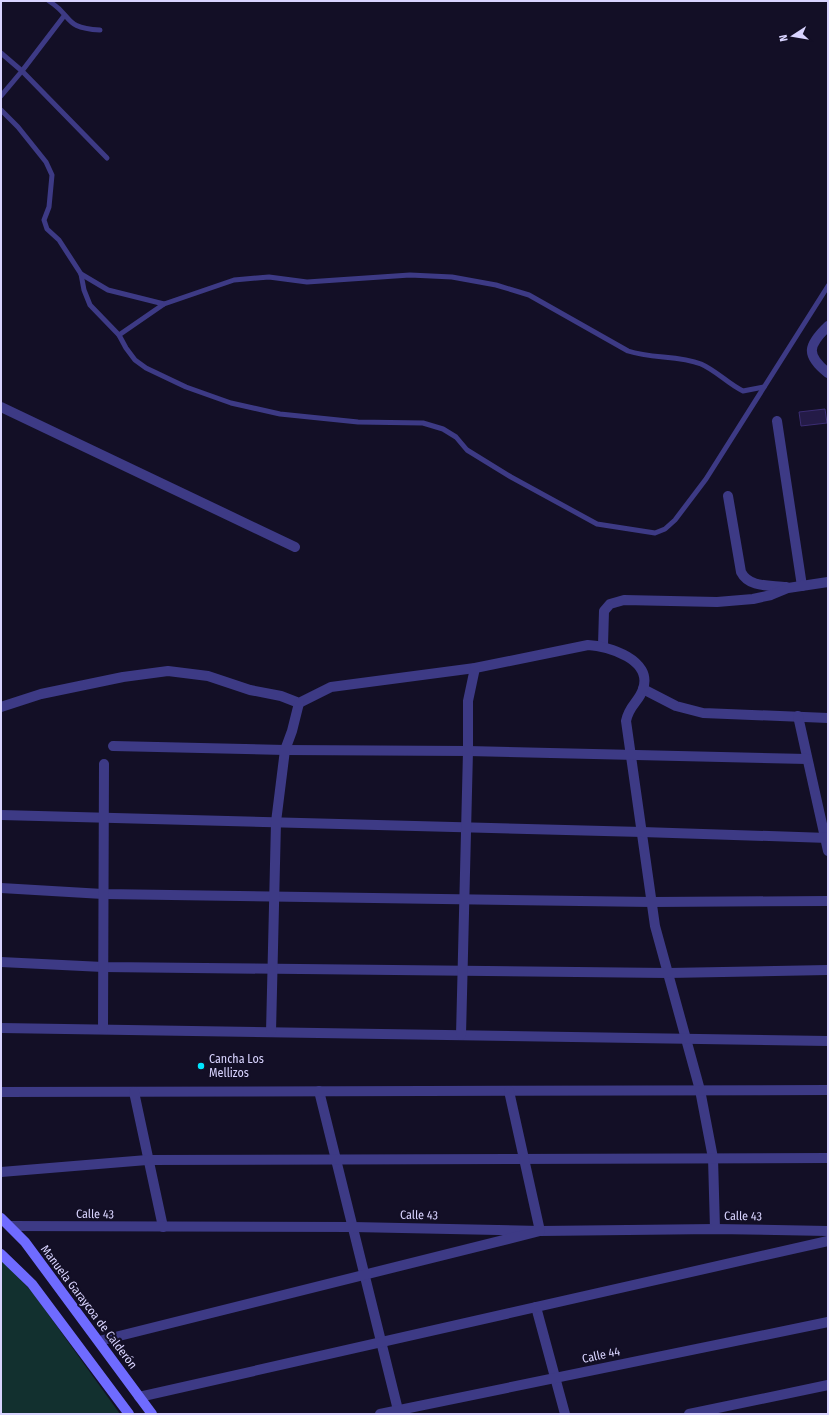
<svg xmlns="http://www.w3.org/2000/svg" width="829" height="1415" font-family="'Fira Sans Condensed',sans-serif">
<style>
.green{fill:#12302f}
.building{fill:#241b47;stroke:#3b2d73}
.lines{fill:none;stroke-linecap:round;stroke-linejoin:round}
.lane{stroke:#3d3a85;stroke-width:5}
.street{stroke:#3d3a85;stroke-width:10}
.secondary{stroke:#6f6bff;stroke-width:10}
.poi-dot{fill:#00e5ff;stroke:#130f26;stroke-width:1.5}
.labels{text-anchor:middle;stroke-width:4;stroke-linejoin:round;paint-order:stroke}
.poi-label{font-size:12px;fill:#d9d4ff;stroke:#130f26;text-anchor:start}
.street-label{font-size:12px;fill:#d9d4ff;stroke:#130f26}
</style>
<rect width="100%" height="100%" fill="#130f26"/>
<polygon class="green" points="1,1259 33,1293 120,1414 1,1414"/>
<polygon class="building" points="825,409 827,423 801,426 799,412"/>
<g class="lines">
<g class="lane">
<path d="M49,1C74,17 63,28 100,30"/>
<polyline points="64,16 22,71 107,158"/>
<polyline points="1,53 22,71 1,96"/>
<polyline points="1,110 18,127 46,162 52,175 49,207 44,220 47,229 59,240 81,274 84,290 90,305 119,335 126,348 135,360 146,368 186,387 231,403 280,414 358,422 423,423 443,429 456,437 467,450 511,477 597,524 655,533 665,529 675,520 706,479 828,286"/>
<polyline points="81,274 108,290 164,304 119,335"/>
<path d="M164,304L234,280L269,277L307,282L410,275L452,277L496,285L529,295L628,351C652,359 678,355 701,364C717,371 728,384 743,391L764,387"/>
</g>
<g class="street">
<path d="M828,326C808,345 805,355 828,373"/>
<polyline points="1,407 295,547"/>
<polyline points="777,421 802,586"/>
<path d="M728,496L741,572C749,588 770,585 786,587"/>
<polyline points="603,645 604,611 610,604 624,600 717,602 753,599 771,595 788,588 828,582"/>
<polyline points="643,689 676,706 703,713 828,718"/>
<path d="M1,707L41,694L123,677L168,671L208,676L250,690L281,696L299,703L331,687L475,668L588,645C609,646 653,660 643,689C639,702 629,705 626,721L655,926L700,1090L713,1158L715,1229"/>
<polyline points="798,716 828,851"/>
<polyline points="113,746 285,750 468,751 807,759"/>
<polyline points="1,815 642,832 828,838"/>
<polyline points="1,888 103,894 652,902 828,901"/>
<polyline points="1,962 103,967 668,973 828,970"/>
<polyline points="1,1028 828,1041"/>
<polyline points="103,1029 104,764"/>
<polyline points="271,1032 276,822 285,750 292,731 299,703"/>
<polyline points="461,1035 468,751 468,701 475,668"/>
<polyline points="319,1091 399,1414"/>
<polyline points="1,1092 828,1090"/>
<polyline points="134,1092 163,1227"/>
<polyline points="1,1172 147,1160 828,1158"/>
<polyline points="10,1226 353,1227 540,1231 715,1229 828,1231"/>
<polyline points="536,1307 565,1414"/>
<polyline points="99,1341 540,1231 509,1091"/>
<polyline points="139,1397 828,1241"/>
<polyline points="380,1414 828,1322"/>
<polyline points="689,1414 828,1385"/>
</g>
<g class="secondary">
<polyline points="1,1218 25,1242 152,1414"/>
<polyline points="1,1254 32,1284 129,1414"/>
</g>
</g>
<circle class="poi-dot" cx="201" cy="1066" r="4"/>
<g class="labels">
<g class="poi-label">
<text x="209" y="1063">Cancha Los<tspan x="209" dy="14">Mellizos</tspan></text>
</g>
<g class="street-label">
<text transform="translate(95 1214) rotate(1)" y="4">Calle 43</text>
<text transform="translate(419 1215) rotate(1)" y="4">Calle 43</text>
<text transform="translate(743 1216) rotate(1)" y="4">Calle 43</text>
<text transform="translate(89 1307) rotate(53)" y="4">Manuela Garaycoa de Calderón</text>
<text transform="translate(601 1355) rotate(-12)" y="4">Calle 44</text>
</g>
</g>
<rect width="829" height="1415" fill="none" stroke="#d9d4ff" stroke-width="4"/>
<g transform="translate(793 36) rotate(258)" stroke="#130f26" stroke-width="3" paint-order="stroke">
<path d="M0-3L7 15L0 10L-7 15Z" fill="#d9d4ff"/>
<text y="-6" font-size="11" font-weight="bold" text-anchor="middle" fill="#d9d4ff">N</text>
</g>
</svg>
